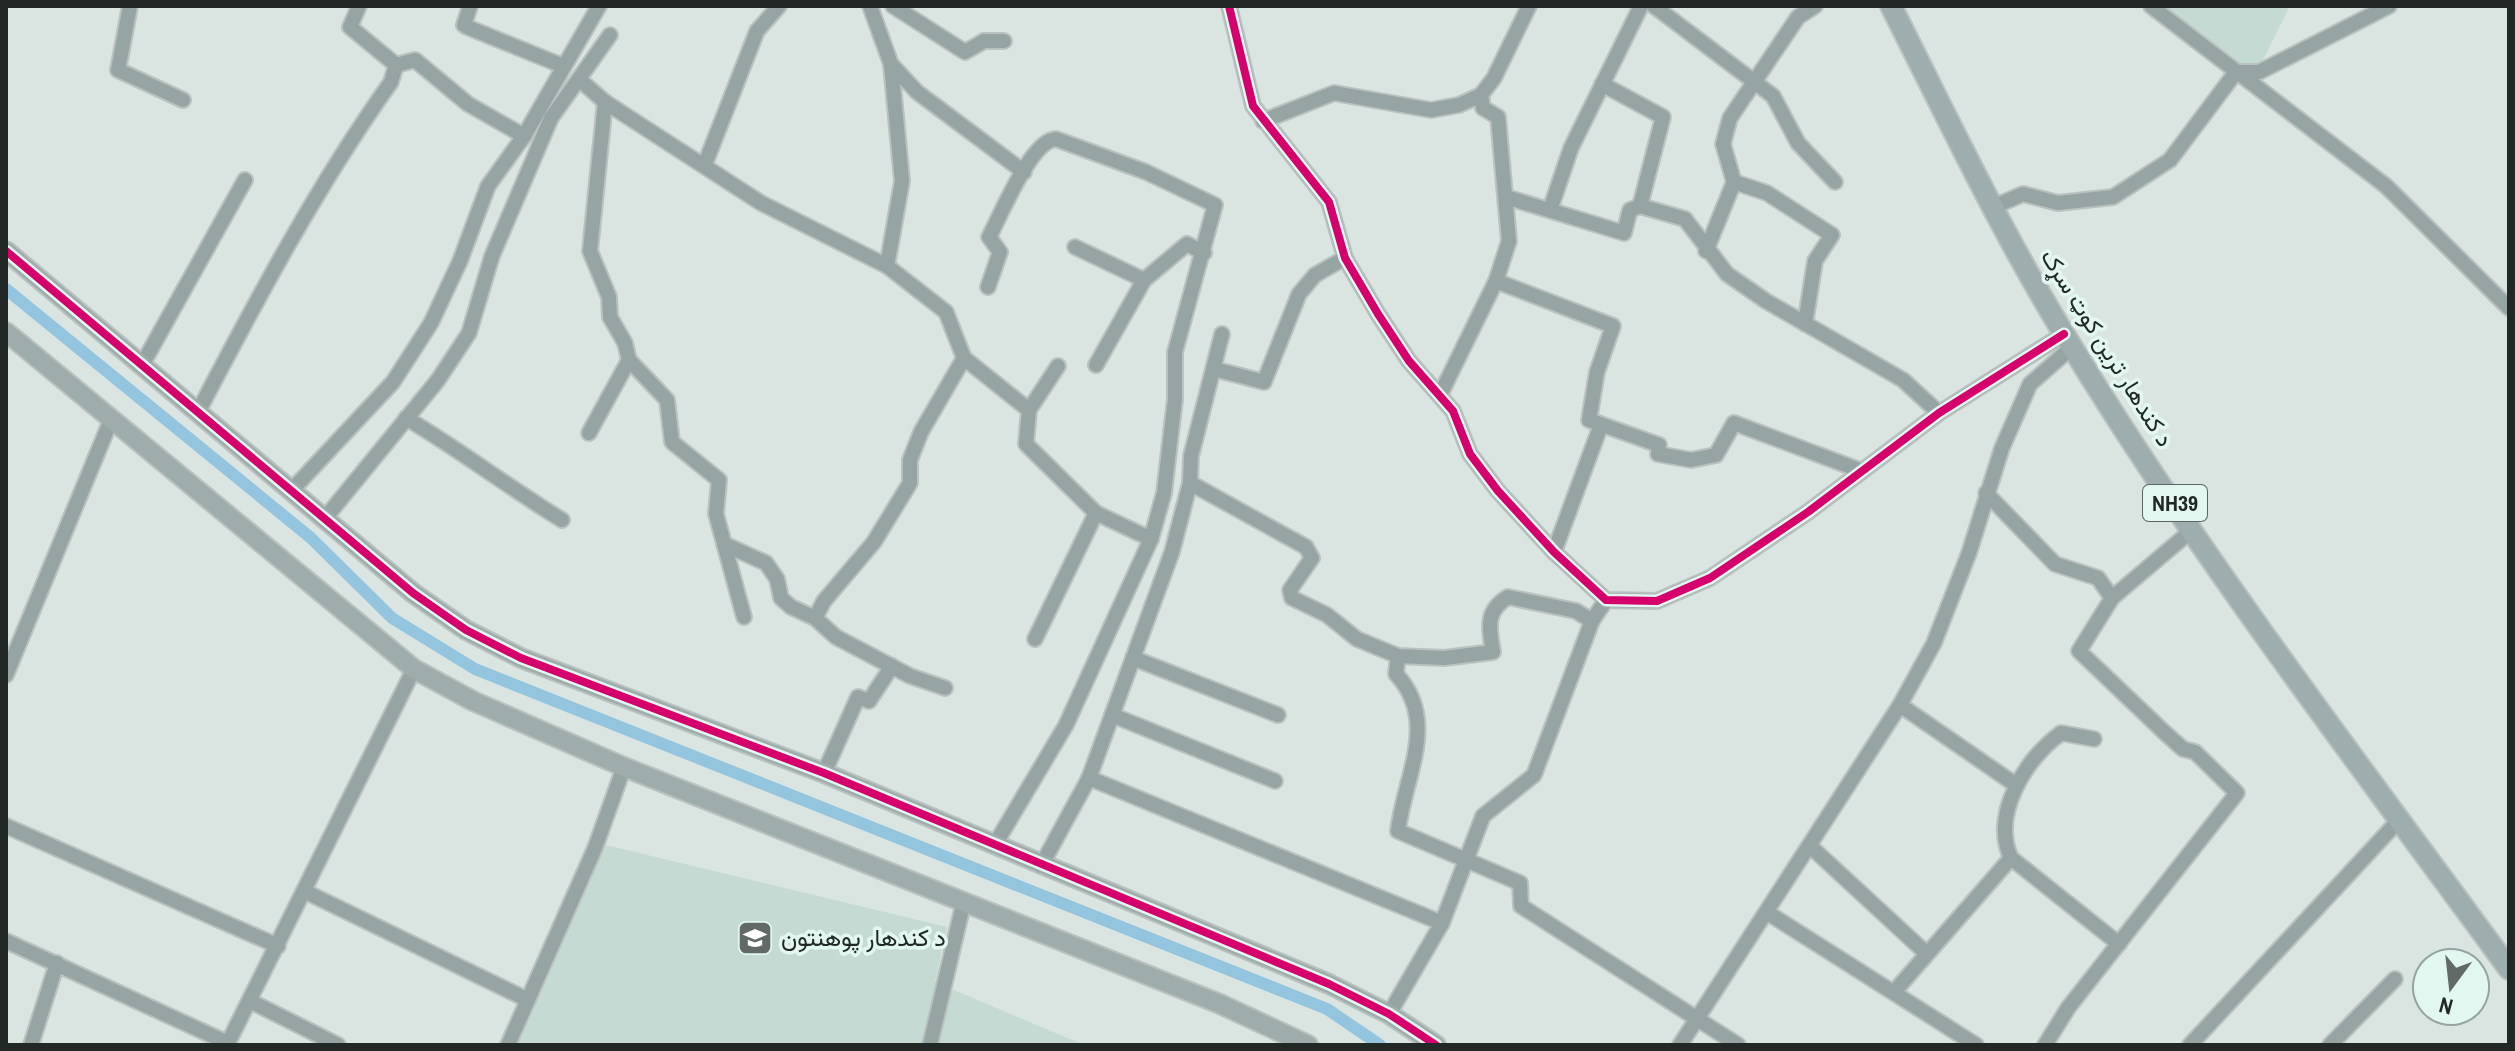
<svg xmlns="http://www.w3.org/2000/svg" width="2515" height="1051" font-family="'Archivo Narrow',Vazirmatn,sans-serif">
<style>
.built{fill:#c6dad4}
.lines{fill:none;stroke-linecap:round;stroke-linejoin:round}
.canal{stroke:#93c6de;stroke-width:12}
.street-casing{stroke:#bac2bf;stroke-width:18}
.secondary-casing{stroke:#bac2bf;stroke-width:22}
.primary-casing{stroke:#bac2bf;stroke-width:24}
.street{stroke:#97a4a4;stroke-width:14}
.secondary{stroke:#9eacac;stroke-width:18}
.primary{stroke:#9eaeae;stroke-width:20}
.cycleway-casing{stroke:#e3f7f1;stroke-width:13}
.cycleway{stroke:#d6006c;stroke-width:8}
.labels{text-anchor:middle;stroke-width:7;stroke-linejoin:round;paint-order:stroke}
.shield{fill:#e3f7f1;stroke:#5b6663;stroke-width:2}
.shield-label{font-size:22px;font-weight:bold;fill:#212826}
.street-label{font-size:24px;fill:#212826;stroke:#e3f7f1}
.poi-label{font-size:24px;fill:#212826;stroke:#e3f7f1;text-anchor:start}
</style>
<rect width="100%" height="100%" fill="#dae5e2"/>
<g class="built">
<polygon points="2165,6 2290,6 2259,68 2242,69 2199,39"/>
<polygon points="606,845 947,927 935,982 1084,1045 518,1045"/>
</g>
<g class="lines">
<polyline class="canal" points="6,289 311,538 392,618 475,669 1327,1009 1380,1045"/>
<g class="street-casing">
<g id="street">
<polyline points="130,6 118,70 183,100"/>
<polyline points="359,6 350,27 396,65 415,60 468,104 524,136"/>
<polyline points="470,6 464,25 467,27 563,66"/>
<polyline points="870,6 891,64 917,92 1024,172"/>
<polyline points="893,6 965,52 984,41 1004,41"/>
<polyline points="1229,6 1253,106 1329,202 1345,258 1378,314 1409,361 1453,411 1470,454 1498,491 1554,552 1606,600 1657,601 1710,578 1808,512 1939,413 2064,334"/>
<polyline points="1654,6 1773,96 1798,143 1835,182"/>
<polyline points="2151,6 2386,186 2509,308"/>
<polyline points="580,80 605,102 761,203 887,266 946,312 964,358 1029,410 1026,444 1096,513 1151,539"/>
<polyline points="1602,84 1663,117 1640,206"/>
<polyline points="605,102 590,251 609,297 610,317 625,343 629,360 667,400 672,442 719,480 716,514 744,617"/>
<polyline points="1263,121 1334,93 1431,110 1459,105 1481,95 1494,78 1529,6"/>
<polyline points="705,164 757,31 779,6"/>
<polyline points="1734,182 1767,193 1832,235 1815,261 1805,324"/>
<polyline points="1506,197 1624,233 1630,210 1640,206 1685,219 1727,274 1766,301 1903,380 1939,413"/>
<polyline points="1993,207 2023,194 2058,203 2113,197 2170,160 2236,72 2259,72 2389,6"/>
<polyline points="1550,210 1571,148 1641,6"/>
<polyline points="1075,247 1144,280"/>
<polyline points="1706,251 1734,182 1723,144 1730,118 1798,17 1815,6"/>
<polyline points="887,266 902,181 891,64"/>
<polyline points="1496,281 1613,326 1597,372 1589,420 1659,445 1658,454 1691,460 1716,455 1734,423 1862,471"/>
<path d="M988,287L1000,252L989,237C1001,215 1031,140 1056,139L1146,172L1215,205L1175,352V399L1164,493L1151,539L1066,725L994,846"/>
<polyline points="142,365 245,180"/>
<polyline points="1096,365 1144,280 1187,244 1204,253"/>
<polyline points="1214,369 1264,382 1299,294 1315,275 1345,258"/>
<polyline points="1440,395 1496,281 1509,241 1498,117 1483,108 1481,95"/>
<polyline points="1029,410 1058,366"/>
<path d="M198,412C257,299 317,186 391,82L396,65"/>
<path d="M406,418C460,450 508,487 562,520"/>
<polyline points="589,433 629,360"/>
<path d="M1190,483L1306,547L1312,558L1290,590L1292,598L1327,615L1357,639L1398,656L1444,658L1493,652C1489,628 1485,611 1508,597L1576,611L1592,621"/>
<polyline points="291,491 393,382 431,323 460,261 488,186 524,136 599,6"/>
<polyline points="1986,493 2055,564 2098,578 2112,598"/>
<polyline points="326,517 438,380 469,333 492,256 551,118 610,35"/>
<polyline points="724,544 766,563 777,579 781,598 791,607 815,618 836,637 910,676 945,688"/>
<polyline points="1554,552 1601,425"/>
<polyline points="815,618 824,601 874,542 910,483 910,460 921,432 964,358"/>
<polyline points="1035,639 1096,513"/>
<path d="M1398,656L1396,674C1440,721 1404,777 1398,831L1520,883L1521,906L1738,1045"/>
<polyline points="1133,658 1278,715"/>
<polyline points="6,675 111,420"/>
<polyline points="1900,705 2016,785"/>
<polyline points="1112,715 1275,781"/>
<path d="M2094,739L2061,733C2025,760 1991,814 2011,858L2119,944"/>
<polyline points="824,773 858,697 869,701 892,666"/>
<polyline points="1089,778 1442,923"/>
<polyline points="6,826 278,946"/>
<polyline points="1810,846 1927,954"/>
<polyline points="1041,866 1089,778 1172,552 1190,483 1191,456 1222,334"/>
<polyline points="306,892 528,1000"/>
<polyline points="1768,913 1976,1045"/>
<polyline points="6,941 228,1043"/>
<polyline points="1894,992 2011,858"/>
<polyline points="250,1001 338,1045"/>
<polyline points="1389,1014 1442,923 1483,816 1534,775 1592,621 1606,600"/>
<polyline points="31,1045 57,963"/>
<polyline points="227,1045 414,669"/>
<polyline points="508,1045 595,848 624,767"/>
<polyline points="930,1045 964,901"/>
<polyline points="1680,1045 1900,705 1934,643 1969,553 2002,448 2030,384 2072,347"/>
<polyline points="2045,1045 2068,1008 2237,793 2195,752 2183,749 2163,731 2079,651 2112,598 2192,530"/>
<polyline points="2190,1045 2400,819"/>
<polyline points="2330,1045 2395,979"/>
</g>
</g>
<g class="secondary-casing">
<g id="secondary">
<polyline points="6,251 413,593 466,630 521,658 824,773 1329,984 1389,1014 1436,1045"/>
<polyline points="6,332 414,669 473,701 624,767 1220,1004 1308,1045"/>
</g>
</g>
<g class="primary-casing">
<path id="primary" d="M1891,6C1949,121 2004,238 2072,347C2204,563 2360,765 2509,969"/>
</g>
<use href="#street" class="street"/>
<use href="#secondary" class="secondary"/>
<use href="#primary" class="primary"/>
<g class="cycleway-casing">
<g id="cycleway">
<polyline points="1229,6 1253,106 1329,202 1345,258 1378,314 1409,361 1453,411 1470,454 1498,491 1554,552 1606,600 1657,601 1710,578 1808,512 1939,413 2064,334"/>
<polyline points="6,251 413,593 466,630 521,658 824,773 1329,984 1389,1014 1436,1045"/>
</g>
</g>
<use href="#cycleway" class="cycleway"/>
</g>
<defs>
<g id="university-square" transform="scale(1.8)"><rect x="-9" y="-9" width="18" height="18" rx="4" fill="#626a68" stroke="#e3f7f1"/><path d="M0-5L7-2L0 1L-7-2ZM-4 1L0 2.5L4 1V4Q0 6-4 4Z" fill="#fff"/></g>
</defs>
<g fill-rule="evenodd">
<use href="#university-square" x="755" y="938"/>
</g>
<g class="labels">
<rect class="shield" x="2143" y="485" width="64" height="36" rx="6"/>
<g class="shield-label">
<text x="2175" y="511">NH39</text>
</g>
<g class="street-label">
<text transform="translate(2107 348) rotate(58)" y="8">د کندهار ترين کوټ سړک</text>
</g>
<g class="poi-label">
<text x="781" y="946">د کندهار پوهنتون</text>
</g>
</g>
<rect width="2515" height="1051" fill="none" stroke="#212826" stroke-width="16"/>
<g transform="translate(2451 987) rotate(195)"><circle r="38" fill="#e3f7f1" stroke="#95a4a0" stroke-width="2"/>
<path d="M0-6L14 30L0 20L-14 30Z" fill="#626a68"/>
<text y="-12" font-size="22" font-weight="bold" text-anchor="middle" fill="#212826">N</text>
</g>
</svg>
